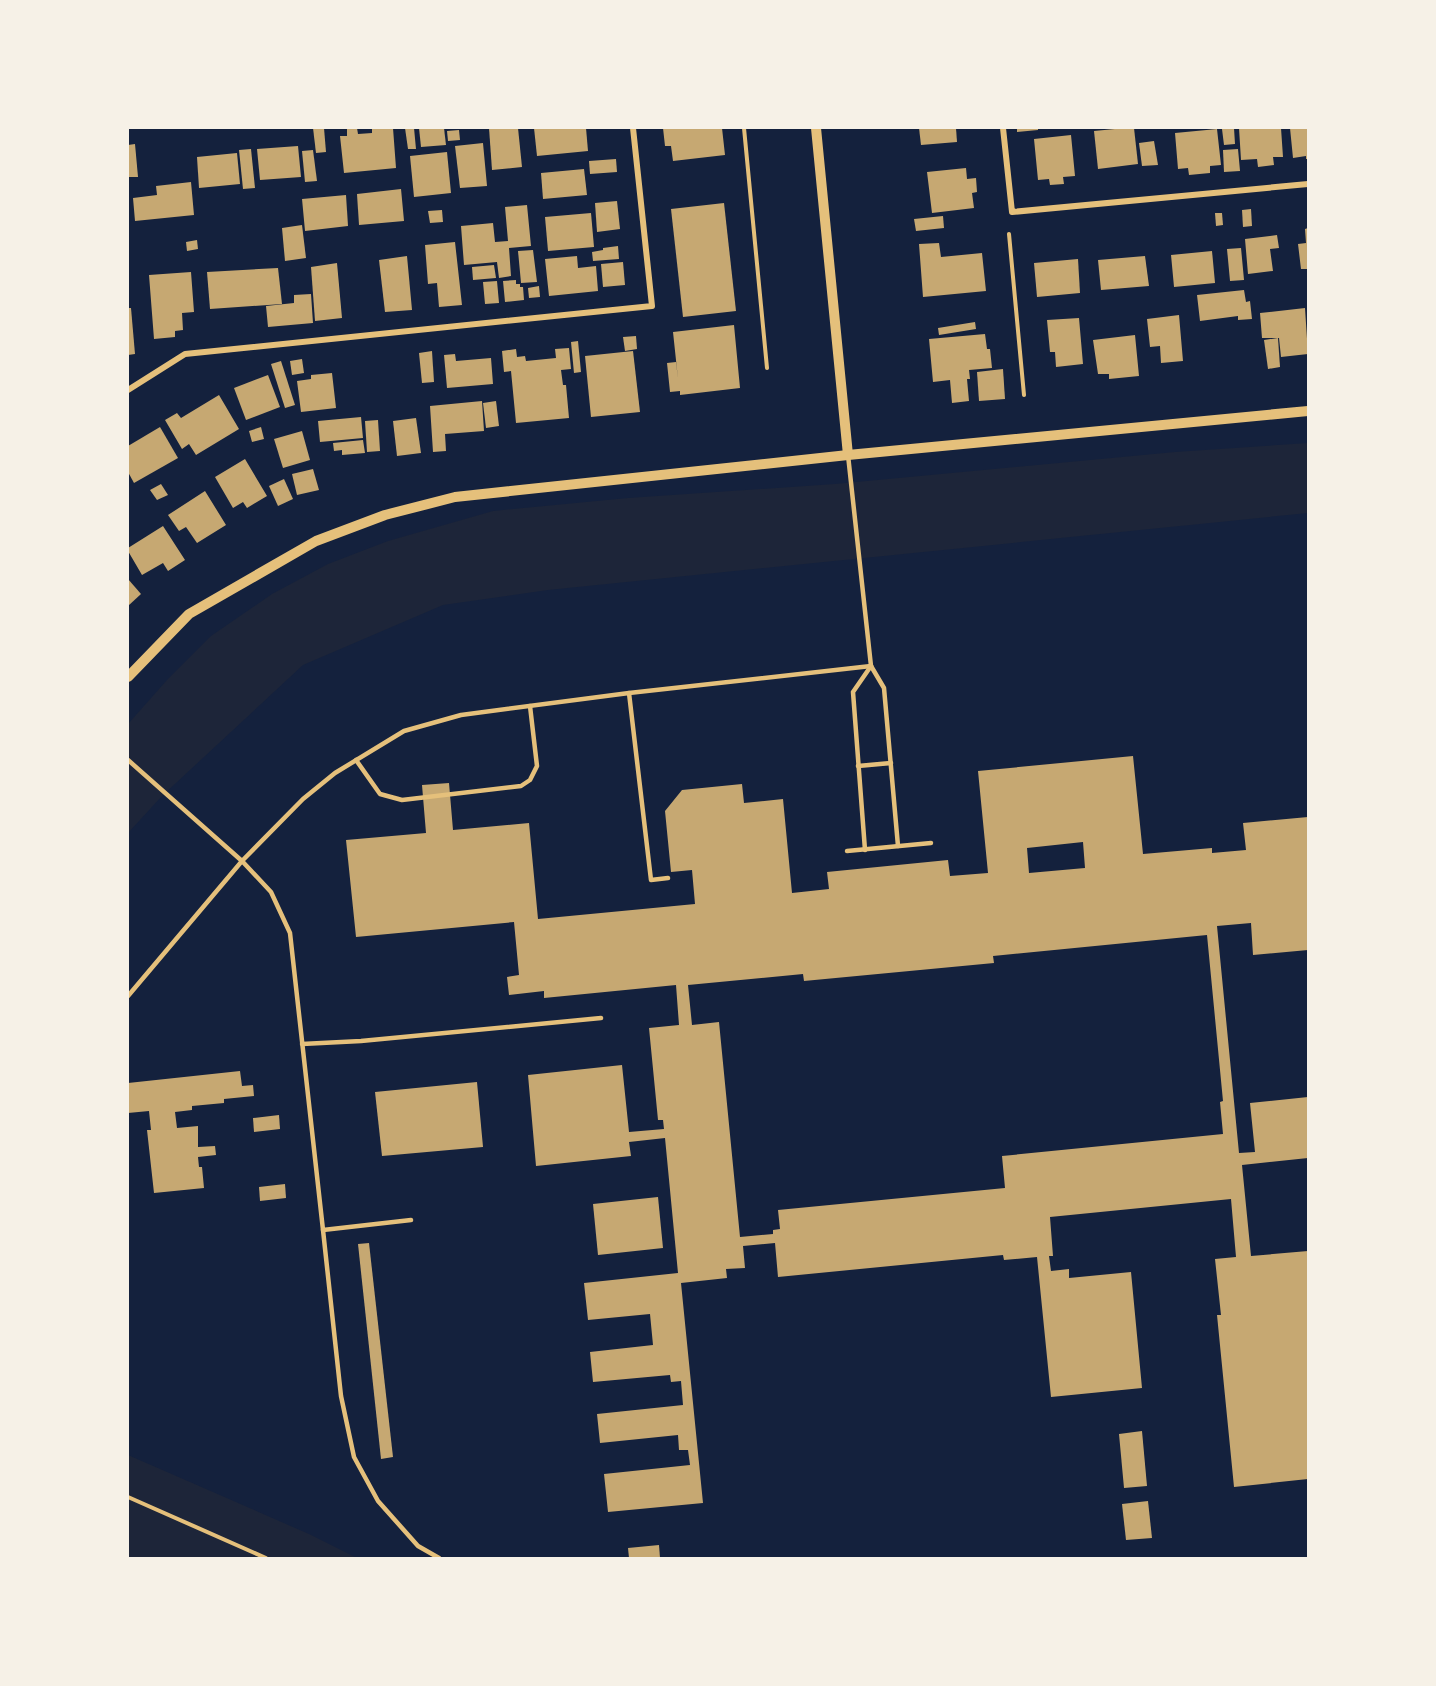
<svg xmlns="http://www.w3.org/2000/svg" width="1436" height="1686" font-family="'PT Sans',sans-serif">
<style>
.green{fill:#1d2539}
.building{fill:#c6a872;fill-rule:evenodd}
.lines{fill:none;stroke-linecap:round;stroke-linejoin:round}
.path{stroke:#e5c07b;stroke-width:4}
.service{stroke:#e5c07b;stroke-width:4.5}
.minor{stroke:#e5c07b;stroke-width:6}
.tertiary{stroke:#e5c07b;stroke-width:10}
</style>
<rect width="100%" height="100%" fill="#14213d"/>
<g class="green">
<polygon points="1308,443 1308,513 548,590 443,605 303,665 162,796 128,833 128,724 167,680 211,636 272,594 328,564 388,541 493,511 628,498 835,484 1175,452"/>
<polygon points="128,1455 309,1534 357,1558 128,1558"/>
</g>
<g class="building">
<polygon points="313,128 324,128 326,152 316,153"/>
<polygon points="347,128 357,128 358,134 372,133 372,129 393,128 396,168 344,173 340,136 347,136"/>
<polygon points="405,128 414,128 416,149 408,149"/>
<polygon points="419,128 444,128 446,145 421,147"/>
<polygon points="489,128 518,128 522,167 492,170"/>
<polygon points="534,128 586,128 588,151 537,156"/>
<polygon points="663,128 722,128 725,155 673,161 671,146 665,146"/>
<polygon points="919,128 956,128 957,142 921,145"/>
<polygon points="1017,128 1038,128 1038,130 1017,132"/>
<polygon points="1125,128 1134,128 1138,164 1098,169 1094,131"/>
<polygon points="1234,128 1235,144 1224,145 1222,129"/>
<polygon points="1239,128 1281,128 1283,157 1273,157 1274,165 1258,167 1257,159 1241,160"/>
<polygon points="1290,128 1308,128 1308,159 1306,159 1306,156 1293,158"/>
<polygon points="1217,129 1221,165 1210,166 1210,173 1189,175 1188,168 1178,169 1175,133"/>
<polygon points="459,130 460,140 448,141 447,131"/>
<polygon points="1071,135 1075,176 1063,177 1064,184 1050,185 1049,179 1038,180 1034,139"/>
<polygon points="1154,141 1158,165 1142,166 1139,143"/>
<polygon points="483,143 487,186 460,188 455,146"/>
<polygon points="135,144 138,177 128,177 128,145"/>
<polygon points="298,146 301,177 260,180 257,149"/>
<polygon points="251,149 255,188 243,189 239,150"/>
<polygon points="1238,149 1240,171 1224,172 1223,150"/>
<polygon points="313,150 317,181 305,182 302,151"/>
<polygon points="447,152 451,193 414,197 410,156"/>
<polygon points="237,153 240,184 199,188 197,157"/>
<polygon points="616,159 617,172 590,174 589,161"/>
<polygon points="966,168 967,179 976,178 977,192 972,193 974,208 932,213 927,172"/>
<polygon points="584,169 587,195 543,199 541,173"/>
<polygon points="191,182 194,215 135,221 133,198 157,195 156,186"/>
<polygon points="401,189 404,221 359,225 357,194"/>
<polygon points="346,195 348,226 305,231 302,199"/>
<polygon points="617,201 620,229 597,232 595,203"/>
<polygon points="724,203 736,311 683,317 671,209"/>
<polygon points="527,205 531,246 509,248 511,276 499,278 497,262 464,265 461,226 493,223 495,242 508,241 505,207"/>
<polygon points="1251,209 1252,226 1243,227 1242,210"/>
<polygon points="442,210 443,222 430,223 428,211"/>
<polygon points="591,213 594,247 548,251 545,217"/>
<polygon points="1215,213 1222,213 1223,225 1216,226"/>
<polygon points="943,216 944,228 916,231 914,219"/>
<polygon points="302,225 306,258 285,261 282,228"/>
<polygon points="1308,228 1308,269 1301,269 1298,244 1306,243 1305,229"/>
<polygon points="1277,235 1279,248 1270,249 1273,271 1248,274 1245,239"/>
<polygon points="197,240 198,249 187,251 186,242"/>
<polygon points="455,242 462,305 439,307 437,283 428,284 425,245"/>
<polygon points="939,243 941,257 982,253 986,291 923,297 919,244"/>
<polygon points="618,246 619,259 593,261 592,252 603,250 603,248"/>
<polygon points="1241,248 1244,280 1230,281 1227,249"/>
<polygon points="533,250 537,282 521,283 518,251"/>
<polygon points="1212,251 1215,283 1174,287 1171,255"/>
<polygon points="407,256 412,310 385,312 379,260"/>
<polygon points="577,256 578,268 596,266 598,291 549,296 545,259"/>
<polygon points="1145,256 1149,286 1101,290 1098,260"/>
<polygon points="1078,259 1080,293 1037,297 1034,263"/>
<polygon points="623,262 625,285 603,287 601,264"/>
<polygon points="337,263 342,318 315,321 311,267"/>
<polygon points="494,265 496,278 473,280 472,267"/>
<polygon points="278,268 282,304 210,309 207,272"/>
<polygon points="191,272 194,312 182,313 183,330 175,331 175,337 154,339 149,275"/>
<polygon points="516,280 516,284 520,284 520,287 523,287 524,300 505,302 503,281"/>
<polygon points="497,281 499,303 485,304 483,282"/>
<polygon points="539,286 540,297 529,298 528,288"/>
<polygon points="1244,290 1246,302 1250,301 1252,319 1238,320 1238,316 1200,321 1197,295"/>
<polygon points="311,294 313,323 268,327 266,306 294,303 294,295"/>
<polygon points="128,308 131,308 135,354 128,355"/>
<polygon points="1305,308 1308,354 1281,357 1279,338 1281,338 1262,338 1260,313"/>
<polygon points="1179,315 1183,361 1161,363 1160,346 1150,347 1147,319"/>
<polygon points="1079,318 1083,364 1056,367 1055,352 1050,352 1047,320"/>
<polygon points="975,322 976,329 939,335 938,328"/>
<polygon points="734,325 740,388 680,395 680,391 670,392 667,363 676,362 678,379 673,332"/>
<polygon points="985,334 987,349 990,349 992,368 969,370 970,379 967,379 969,401 952,403 950,380 933,382 929,339"/>
<polygon points="1135,335 1139,376 1109,379 1109,374 1098,374 1093,340"/>
<polygon points="636,336 637,349 625,351 623,337"/>
<polygon points="1278,338 1280,367 1268,369 1264,340"/>
<polygon points="578,341 581,372 574,373 571,342"/>
<polygon points="569,348 571,369 561,370 563,385 566,385 569,418 516,423 511,371 504,372 502,351 516,349 517,357 525,356 526,361 556,358 555,349"/>
<polygon points="432,351 434,382 422,383 419,353"/>
<polygon points="633,351 640,412 591,417 585,356"/>
<polygon points="455,354 456,361 491,358 493,384 447,388 444,355"/>
<polygon points="302,359 304,373 292,375 290,361"/>
<polygon points="281,361 295,405 285,408 271,364"/>
<polygon points="1003,369 1005,399 979,401 977,372"/>
<polygon points="332,373 336,408 301,412 297,381 311,379 311,375"/>
<polygon points="268,375 280,407 246,420 234,388"/>
<polygon points="219,395 239,429 196,455 189,444 182,449 165,420 177,413 181,418"/>
<polygon points="482,401 484,431 445,434 446,451 433,452 430,406"/>
<polygon points="496,401 499,426 486,428 483,403"/>
<polygon points="361,417 363,438 320,442 318,421"/>
<polygon points="416,418 421,453 397,456 393,421"/>
<polygon points="378,420 380,451 367,452 365,421"/>
<polygon points="160,427 178,458 134,483 128,472 128,446"/>
<polygon points="261,427 264,439 252,442 249,431"/>
<polygon points="302,431 310,460 283,468 274,439"/>
<polygon points="363,440 365,453 342,455 342,450 334,451 333,443"/>
<polygon points="245,459 267,496 247,508 243,502 233,508 215,477"/>
<polygon points="313,469 319,490 297,495 292,474"/>
<polygon points="284,479 293,499 278,506 269,486"/>
<polygon points="161,484 168,495 157,500 150,490"/>
<polygon points="205,491 226,525 197,543 186,527 179,531 168,515"/>
<polygon points="163,526 185,560 168,571 163,563 142,575 128,551 128,548"/>
<polygon points="128,579 141,594 128,606"/>
<path d="M1133,756L1143,854L1212,848V853L1246,850L1243,823L1308,817V950L1253,955L1251,923L1217,926L1239,1153L1255,1152L1250,1103L1308,1097V1158L1242,1165L1251,1256L1308,1251V1479L1234,1487L1217,1315H1221L1215,1259L1236,1257L1231,1199L1050,1217L1053,1256H1049L1051,1271L1069,1269V1278L1131,1272L1142,1388L1051,1397L1037,1257L1004,1260L1003,1255L778,1277L775,1243L743,1246L745,1268L726,1269L727,1278L681,1283L703,1503L608,1512L604,1474L690,1465L688,1450H679L678,1435L600,1443L597,1414L683,1405L681,1381L671,1382L670,1375L593,1382L590,1352L653,1345L650,1314L588,1320L584,1283L678,1273L665,1138L629,1142L631,1156L536,1166L528,1075L622,1065L629,1132L664,1129L663,1120H658L649,1028L679,1025L676,985L544,998V991L509,995L507,977L519,975L514,922L356,937L346,840L426,833L422,785L449,783L453,830L529,823L538,919L695,904L692,870L671,872L665,811L682,790L742,784L744,803L783,799L792,893L829,889L827,872L948,860L950,876L988,873L978,771ZM1083,842L1085,868L1029,873L1027,848ZM1207,935L1223,1101L1220,1102L1223,1134L1002,1156L1005,1188L778,1210L780,1229L773,1230V1234L740,1237L719,1022L692,1025L688,985L803,974L804,981L994,963L993,956Z"/>
<polygon points="240,1071 242,1086 253,1085 254,1096 224,1099 224,1103 192,1106 192,1110 175,1112 177,1128 198,1126 198,1147 215,1146 216,1155 198,1157 199,1167 202,1167 204,1188 154,1193 147,1130 151,1130 149,1111 128,1113 128,1083"/>
<polygon points="477,1082 483,1147 382,1156 375,1092"/>
<polygon points="279,1115 280,1129 254,1132 253,1118"/>
<polygon points="285,1184 286,1198 260,1201 259,1187"/>
<polygon points="658,1197 663,1248 598,1255 593,1204"/>
<polygon points="369,1243 393,1457 381,1459 358,1244"/>
<polygon points="1142,1431 1147,1486 1124,1488 1119,1434"/>
<polygon points="1148,1501 1152,1538 1126,1540 1122,1504"/>
<polygon points="659,1545 660,1558 629,1558 628,1548"/>
</g>
<g class="lines">
<g class="path">
<polyline points="744,128 767,368"/>
<polyline points="1009,234 1024,395"/>
<polyline points="128,1497 266,1558"/>
</g>
<g class="service">
<polyline points="848,455 871,666 884,688 898,846"/>
<polyline points="629,693 651,880 668,878"/>
<polyline points="128,760 242,861 271,892 290,933 323,1230 411,1220"/>
<polyline points="356,760 380,794 402,800 521,786 530,780 537,766 530,706"/>
<polyline points="858,766 891,763"/>
<polyline points="865,850 853,692 871,666"/>
<polyline points="847,851 931,843"/>
<polyline points="128,996 242,861 303,799 335,773 404,731 461,715 629,693 871,666"/>
<polyline points="302,1044 361,1041 601,1018"/>
<polyline points="323,1230 341,1396 354,1457 378,1501 418,1546 439,1558"/>
</g>
<g class="minor">
<polyline points="1003,128 1012,212 1308,184"/>
<polyline points="128,390 185,354 652,306 633,128"/>
</g>
<g class="tertiary">
<polyline points="816,128 848,455"/>
<polyline points="128,677 189,614 316,541 385,515 455,497 848,455 1308,411"/>
</g>
</g>
<rect width="1436" height="1686" fill="none" stroke="#f6f1e7" stroke-width="258"/>
</svg>
